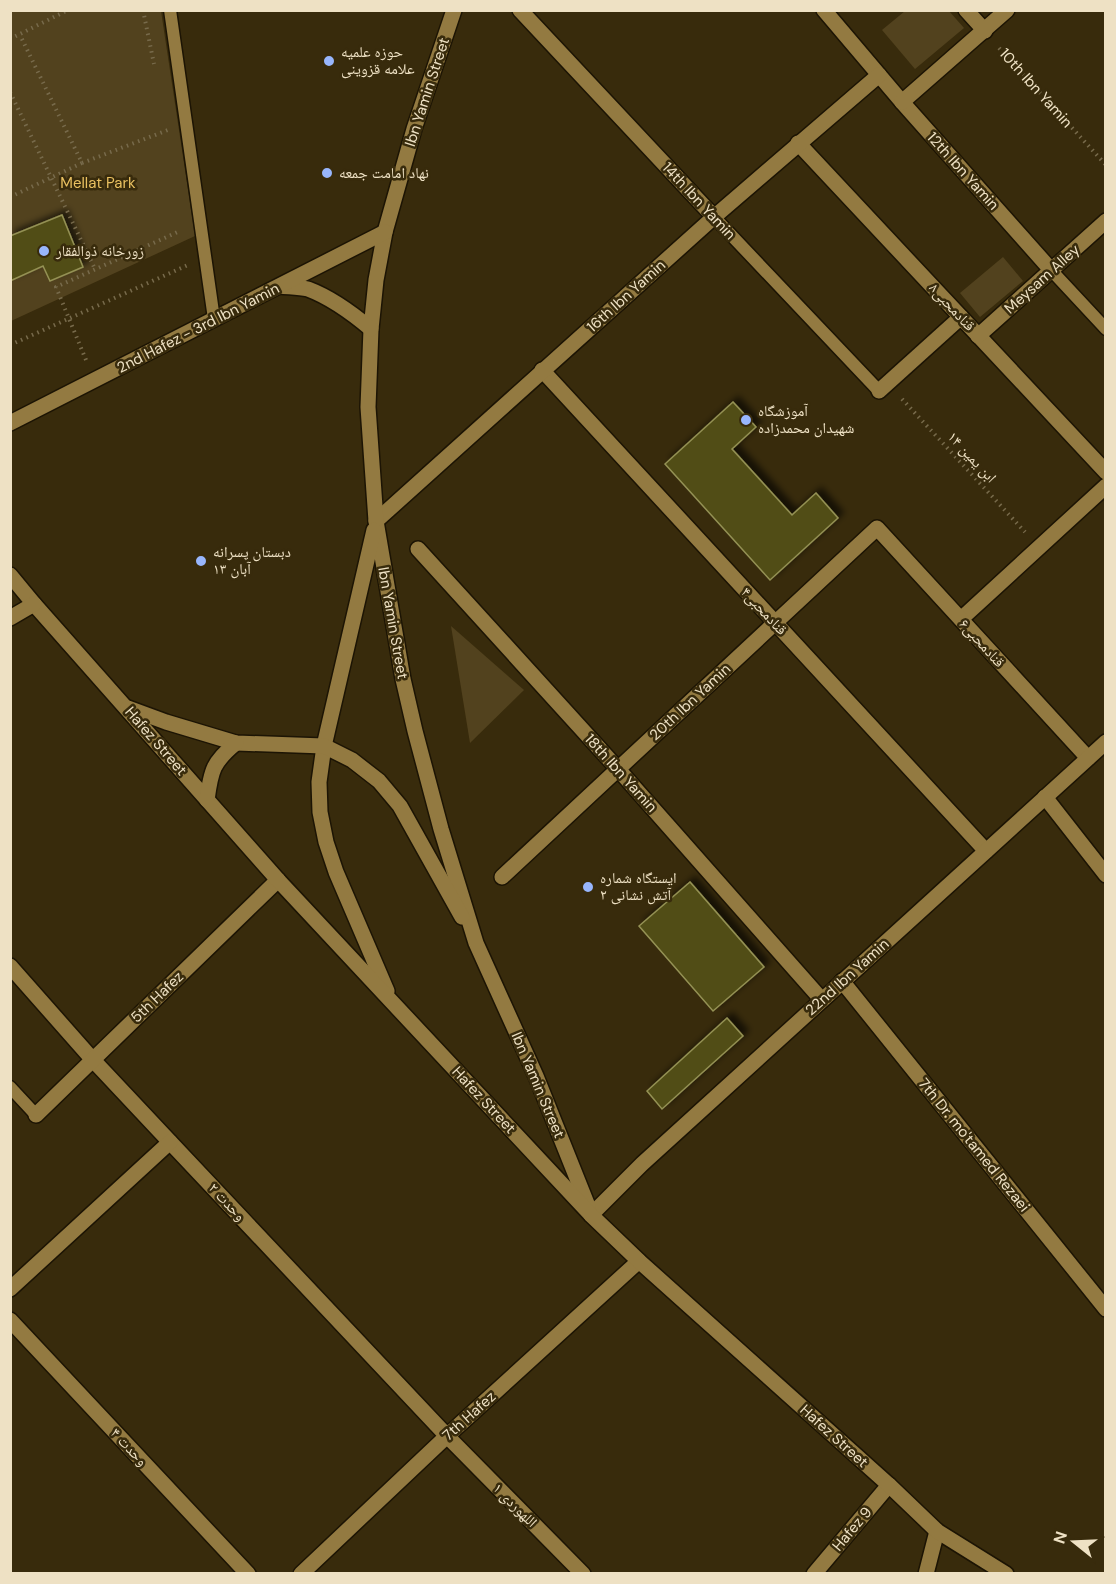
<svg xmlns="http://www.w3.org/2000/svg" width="1116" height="1584" font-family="'DM Sans','Noto Naskh Arabic',sans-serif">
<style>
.green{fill:#52421e}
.building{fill:#514e16;stroke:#949154;stroke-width:1.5;filter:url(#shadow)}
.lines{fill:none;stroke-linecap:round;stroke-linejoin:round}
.lane-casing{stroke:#1c1404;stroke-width:15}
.street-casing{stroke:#1c1404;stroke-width:18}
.secondary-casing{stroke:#1c1404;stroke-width:18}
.path{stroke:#776a4b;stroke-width:4;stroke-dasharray:1.5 4.5;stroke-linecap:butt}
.lane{stroke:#937a41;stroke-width:12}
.street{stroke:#937a41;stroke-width:15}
.secondary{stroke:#937a41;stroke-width:15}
.poi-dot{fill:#98b6fd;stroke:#382b0c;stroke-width:2}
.labels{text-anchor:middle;stroke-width:5;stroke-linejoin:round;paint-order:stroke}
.poi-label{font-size:15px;fill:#eee1c4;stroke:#382b0c;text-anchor:start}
.street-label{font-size:15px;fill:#eee1c4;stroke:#382b0c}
.park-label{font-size:15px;fill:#eac161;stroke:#382b0c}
</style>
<defs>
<filter id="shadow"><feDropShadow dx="5.5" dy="-5.5" stdDeviation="3" flood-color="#0009"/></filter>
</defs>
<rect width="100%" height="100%" fill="#382b0c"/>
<g class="green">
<polygon points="10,11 161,11 195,236 11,321"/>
<polygon points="905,11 949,11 964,28 915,69 882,30"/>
<polygon points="1003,257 1023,281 980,317 960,293"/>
<polygon points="451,626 524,690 470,743"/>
</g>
<g class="building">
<polygon points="62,215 83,267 50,281 43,266 10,281 10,236"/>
<polygon points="733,402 756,427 732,449 792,515 816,493 838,518 770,580 665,464"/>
<polygon points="690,882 764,967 713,1011 639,926"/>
<polygon points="727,1018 743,1036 662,1109 647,1091"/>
</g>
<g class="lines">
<g class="lane-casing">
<g id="lane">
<polyline points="170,10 214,319"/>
<polyline points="714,217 879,391"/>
<polyline points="1052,271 1106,329"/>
<polyline points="10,1087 36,1115"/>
</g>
</g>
<g class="street-casing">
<g id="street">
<polyline points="520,10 714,217"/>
<polyline points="824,10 902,102 1052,271"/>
<polyline points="966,10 985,31"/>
<polyline points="902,102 1007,10"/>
<polyline points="798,143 1106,472"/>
<polyline points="978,336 1106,221"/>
<polyline points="542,370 986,851"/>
<polyline points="879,391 961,317"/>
<polyline points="376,521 714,217 879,75"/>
<polyline points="418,549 618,769 822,1000"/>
<polyline points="961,619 1106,486"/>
<polyline points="1045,797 1106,875"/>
<polyline points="502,877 877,528 1088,758"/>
<polyline points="10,966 93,1060 170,1142 447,1436 583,1574"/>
<polyline points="842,981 1106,1309"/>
<polyline points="36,1115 278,880"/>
<polyline points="591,1215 642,1164 1106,742"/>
<polyline points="10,1289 170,1142"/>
<polyline points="10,1320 248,1574"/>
<polyline points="301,1574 447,1436 639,1261"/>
<polyline points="814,1574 889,1485"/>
<polyline points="926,1574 937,1531"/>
</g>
</g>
<g class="secondary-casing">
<g id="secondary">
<polyline points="454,10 414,129 385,232 376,280 371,329 368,407 376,521 403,679 415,731 441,829 476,943 536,1076 588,1206"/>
<path d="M280,286C289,287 299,287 308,289C332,298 352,313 371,329"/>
<polyline points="10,423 385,232"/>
<polyline points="374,530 324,746 319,782 320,812 326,842 336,872 387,991"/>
<polyline points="10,575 34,604 278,880 591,1215 639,1261 889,1485 937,1531 1006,1574"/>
<polyline points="10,618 34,604"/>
<polyline points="128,708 166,722 236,743 324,746 352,760 379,781 400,806 462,917"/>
<path d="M207,800C211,770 213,762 236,743"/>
</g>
</g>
<g class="path">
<polyline points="143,10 154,64"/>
<polyline points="10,39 68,10"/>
<polyline points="999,48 1106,165"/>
<polyline points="10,92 95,269"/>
<polyline points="82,163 168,130"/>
<polyline points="10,197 82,163 20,35"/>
<polyline points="10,345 188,265"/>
<polyline points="86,360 56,287 180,231 180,230"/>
<polyline points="902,399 1025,532"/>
</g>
<use href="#lane" class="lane"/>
<use href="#street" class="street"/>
<use href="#secondary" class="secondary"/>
</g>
<g class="poi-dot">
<circle cx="329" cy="61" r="6"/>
<circle cx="327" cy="173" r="6"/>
<circle cx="44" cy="251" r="6"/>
<circle cx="746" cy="420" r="6"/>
<circle cx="201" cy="561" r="6"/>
<circle cx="588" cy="887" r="6"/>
</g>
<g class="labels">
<g class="poi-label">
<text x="341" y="57">حوزه علمیه<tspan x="341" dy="17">علامه قزوینی</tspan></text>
<text x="339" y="178">نهاد امامت جمعه</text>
<text x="56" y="256">زورخانه ذوالفقار</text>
<text x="758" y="416">آموزشگاه<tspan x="758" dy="17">شهیدان محمدزاده</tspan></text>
<text x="213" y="557">دبستان پسرانه<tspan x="213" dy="17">۱۳ آبان</tspan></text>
<text x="600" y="883">ایستگاه شماره<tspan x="600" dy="17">۲ آتش نشانی</tspan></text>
</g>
<g class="street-label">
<text transform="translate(1036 88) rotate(48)" y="5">10th Ibn Yamin</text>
<text transform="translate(427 92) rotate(-72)" y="5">Ibn Yamin Street</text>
<text transform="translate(963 171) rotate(48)" y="5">12th Ibn Yamin</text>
<text transform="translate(699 201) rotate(47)" y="5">14th Ibn Yamin</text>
<text transform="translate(1042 279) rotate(-42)" y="5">Meysam Alley</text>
<text transform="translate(626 296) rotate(-42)" y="5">16th Ibn Yamin</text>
<text transform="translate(952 307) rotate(47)" y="5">قنادمحبی۸</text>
<text transform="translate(198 328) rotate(-27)" y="5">2nd Hafez - 3rd Ibn Yamin</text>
<text transform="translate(972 457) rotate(47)" y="5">ابن یمین ۱۴</text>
<text transform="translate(764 611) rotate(47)" y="5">قنادمحبی۴</text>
<text transform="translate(393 623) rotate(80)" y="5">Ibn Yamin Street</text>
<text transform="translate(982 643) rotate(48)" y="5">قنادمحبی۶</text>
<text transform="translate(690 702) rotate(-43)" y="5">20th Ibn Yamin</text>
<text transform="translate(156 741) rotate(49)" y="5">Hafez Street</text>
<text transform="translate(621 773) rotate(48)" y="5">18th Ibn Yamin</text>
<text transform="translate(847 977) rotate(-42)" y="5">22nd Ibn Yamin</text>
<text transform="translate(157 997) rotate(-44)" y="5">5th Hafez</text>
<text transform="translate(538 1085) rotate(67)" y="5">Ibn Yamin Street</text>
<text transform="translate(484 1100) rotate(47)" y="5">Hafez Street</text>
<text transform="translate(974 1145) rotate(51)" y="5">7th Dr. mo'tamed Rezaei</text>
<text transform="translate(227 1202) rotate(47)" y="5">وحدت ۲</text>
<text transform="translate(469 1416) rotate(-42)" y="5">7th Hafez</text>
<text transform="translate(834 1436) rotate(42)" y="5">Hafez Street</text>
<text transform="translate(129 1447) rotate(47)" y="5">وحدت ۴</text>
<text transform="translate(515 1505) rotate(45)" y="5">اللهوردی ۱</text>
<text transform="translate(852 1529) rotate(-50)" y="5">Hafez 9</text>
</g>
<g class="park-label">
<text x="98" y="188">Mellat Park</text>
</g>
</g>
<rect width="1116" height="1584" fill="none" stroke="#eee1c4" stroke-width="24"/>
<g transform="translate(1074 1542) rotate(288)" stroke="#382b0c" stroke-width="4.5" paint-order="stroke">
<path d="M0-4.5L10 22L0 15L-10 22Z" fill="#eee1c4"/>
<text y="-9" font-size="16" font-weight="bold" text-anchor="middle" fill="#eee1c4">N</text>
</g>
</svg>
